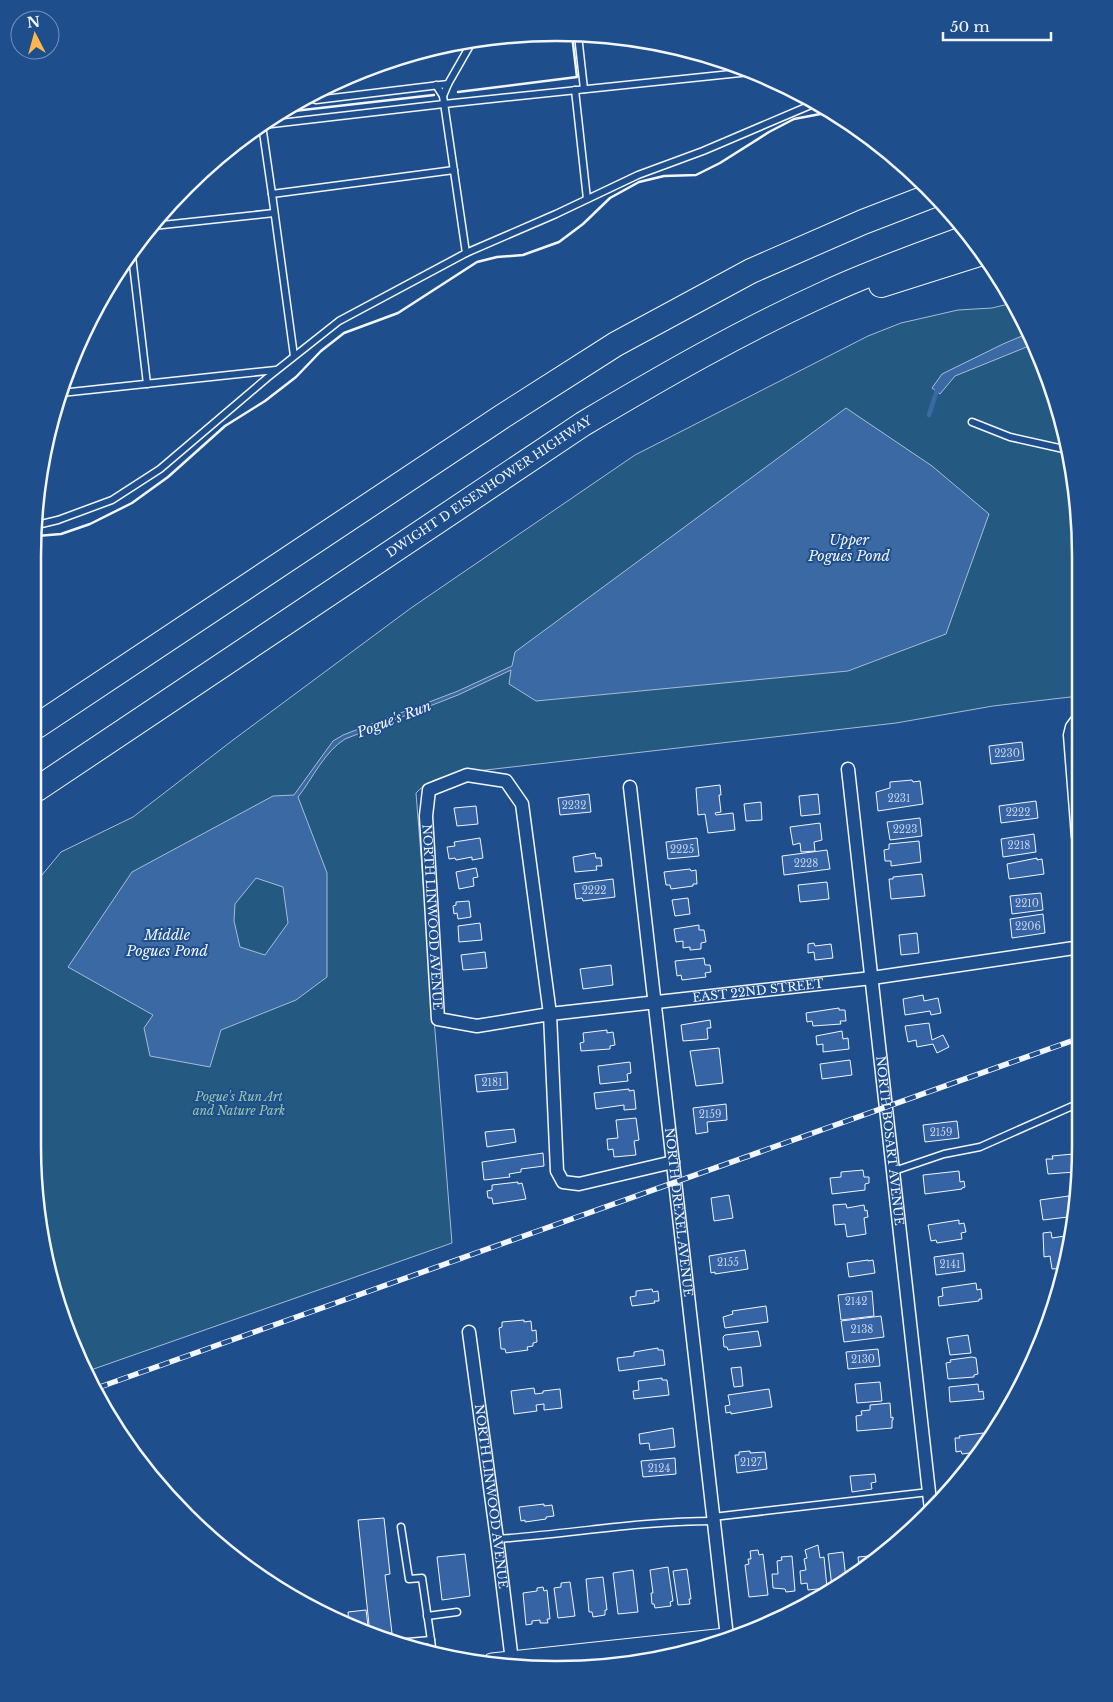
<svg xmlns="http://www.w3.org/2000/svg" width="1113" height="1702" font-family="'Libre Baskerville',serif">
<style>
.green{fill:#245a82;stroke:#a8bbd7}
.water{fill:#3b69a3;stroke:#a8bbd7;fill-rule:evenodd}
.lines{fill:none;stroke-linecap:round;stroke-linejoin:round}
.stream{stroke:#3b69a3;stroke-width:4.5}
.building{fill:#3563a3;stroke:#f2f6ff}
.lane-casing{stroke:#f2f6ff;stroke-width:9}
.street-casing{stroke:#f2f6ff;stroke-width:15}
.secondary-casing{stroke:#f2f6ff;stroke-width:21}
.highway-casing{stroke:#f2f6ff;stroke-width:26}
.lane{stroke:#1f4e8c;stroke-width:6}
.street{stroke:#1f4e8c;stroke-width:12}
.secondary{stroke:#1f4e8c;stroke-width:19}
.highway{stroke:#1f4e8c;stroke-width:24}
.rail-casing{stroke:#f2f6ff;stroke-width:5.5}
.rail{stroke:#1f4e8c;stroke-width:4;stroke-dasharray:11;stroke-linecap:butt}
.wall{stroke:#f2f6ff;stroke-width:2.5}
.labels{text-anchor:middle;stroke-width:4;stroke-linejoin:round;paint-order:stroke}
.number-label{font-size:10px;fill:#c3d1e8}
.street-label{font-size:12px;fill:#f2f6ff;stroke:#1f4e8c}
.park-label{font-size:12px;font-style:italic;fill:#97c8a6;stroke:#1f4e8c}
.water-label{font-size:14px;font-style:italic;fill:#f2f6ff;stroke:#1f4e8c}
.rim{fill:none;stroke:#f2f6ff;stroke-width:2.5}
</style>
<rect width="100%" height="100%" fill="#1f4e8c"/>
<path class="green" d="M1013,303L1027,325L1063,421L1079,523V696L993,706L896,723L477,771C455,774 432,776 416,793L452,1243L88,1371L60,1314L37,1214V881L61,852L133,817L233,740L411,608L635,455L868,336L901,323L958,310L992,308Z"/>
<g class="water">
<polygon points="1029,333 1034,344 955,376 940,394 932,388 942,374 1003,344"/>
<path d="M846,408L932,466L989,514L946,634L848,671L536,701L509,684L511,670L458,695L345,739C324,752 313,778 298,797L327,873V977L296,1000L221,1030L210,1067L150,1056L144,1028L153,1015L68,967L132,872L273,796L294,795L333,741L343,735L458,691L512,666L515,652ZM256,878L283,887L288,923L265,955L240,947L234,921L235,904Z"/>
</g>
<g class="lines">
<polyline class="stream" points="929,415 937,390 940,387"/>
</g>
<g class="building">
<polygon points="1022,742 1024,760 991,764 989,746"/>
<polygon points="912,780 913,782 920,781 923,804 878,811 876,792 890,788 890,782"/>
<polygon points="720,785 721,795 719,795 721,812 715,813 716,815 733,813 735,830 708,833 705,814 698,815 696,788"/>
<polygon points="589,794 591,812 560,815 558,798"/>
<polygon points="818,794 820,814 801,816 799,796"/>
<polygon points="1036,801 1038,818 1001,823 999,806"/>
<polygon points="761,802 762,820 746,821 744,804"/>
<polygon points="476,806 478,824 457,826 454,808"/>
<polygon points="920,818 922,836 890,840 887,822"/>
<polygon points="820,823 822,840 814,842 815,851 801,852 800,843 793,845 790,827"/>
<polygon points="1034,834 1036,852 1003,857 1001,839"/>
<polygon points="480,838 483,858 472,860 472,857 456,860 455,858 449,859 447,847 455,846 454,842"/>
<polygon points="697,838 699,856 668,859 666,842"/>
<polygon points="919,841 921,862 891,866 891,861 885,861 884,850 889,849 889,844"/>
<polygon points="827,850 830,869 784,875 782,856"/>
<polygon points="595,853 596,858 601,858 602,866 596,866 597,870 575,872 573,857"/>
<polygon points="1037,858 1037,860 1042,859 1044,874 1009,879 1007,864"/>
<polygon points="476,868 478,877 473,878 474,886 459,889 456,872"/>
<polygon points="690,869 691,871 696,870 697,884 693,884 693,886 671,889 670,885 666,885 664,872"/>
<polygon points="922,874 925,896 891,899 889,879 893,879 893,877"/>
<polygon points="613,879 615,897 583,901 582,898 576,899 574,884"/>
<polygon points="827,882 829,899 800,902 798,885"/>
<polygon points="1041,893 1043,910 1012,914 1010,896"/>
<polygon points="688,898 690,914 675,916 672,900"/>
<polygon points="469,901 471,917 458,919 457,913 454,914 453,906 456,905 456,902"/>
<polygon points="1043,914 1045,933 1012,938 1010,919"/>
<polygon points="480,923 482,940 459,942 458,926"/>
<polygon points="699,925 699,930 704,930 706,942 701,943 701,949 690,950 690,947 683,948 683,941 676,942 674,929"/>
<polygon points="917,933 919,953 901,955 899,935"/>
<polygon points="814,943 815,946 831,944 833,958 815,960 814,952 808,953 808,944"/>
<polygon points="485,952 487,968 463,970 461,955"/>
<polygon points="704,958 705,965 710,965 711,972 705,973 706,977 682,980 681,975 677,976 675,961"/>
<polygon points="611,965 613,985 583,989 580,969"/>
<polygon points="923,995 924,1001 938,998 941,1013 931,1015 930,1011 905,1015 903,999"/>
<polygon points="839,1008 839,1010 845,1010 846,1021 840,1021 841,1024 813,1026 812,1021 807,1022 806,1013"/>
<polygon points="710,1020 711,1028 707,1028 708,1039 683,1041 681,1025"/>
<polygon points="929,1023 932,1040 943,1035 949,1047 937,1053 933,1044 917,1047 916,1040 908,1042 905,1026"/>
<polygon points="607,1030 607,1033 613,1032 615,1045 610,1046 610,1049 581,1051 580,1043 584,1042 583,1033"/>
<polygon points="842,1031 843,1039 848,1038 849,1049 823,1052 823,1044 817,1045 816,1036"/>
<polygon points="719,1048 723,1083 696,1086 690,1051"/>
<polygon points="850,1060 852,1075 822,1079 820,1064"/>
<polygon points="630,1062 631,1073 627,1074 628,1081 600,1084 598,1066"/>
<polygon points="507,1072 508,1089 477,1092 475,1075"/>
<polygon points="629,1089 629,1091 634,1090 636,1109 624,1110 624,1105 596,1109 594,1093"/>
<polygon points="726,1104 727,1120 707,1122 708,1132 696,1134 693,1108"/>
<polygon points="636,1118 639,1140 634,1141 636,1155 614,1157 613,1149 608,1150 607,1139 618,1138 616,1120"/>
<polygon points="957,1121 959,1138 925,1142 923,1125"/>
<polygon points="514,1129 516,1142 487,1147 485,1132"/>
<polygon points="543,1153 544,1166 521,1169 521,1172 509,1174 510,1177 484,1180 482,1162"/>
<polygon points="1073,1154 1074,1156 1076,1156 1075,1172 1048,1174 1046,1159 1053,1159 1052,1156"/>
<polygon points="863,1170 864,1177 869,1177 869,1183 865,1184 865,1190 832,1194 830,1178 841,1177 841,1172"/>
<polygon points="959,1171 960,1182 964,1181 965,1187 962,1188 962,1189 925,1194 923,1175"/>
<polygon points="518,1182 518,1184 522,1183 526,1199 493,1204 492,1198 488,1198 487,1191 492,1190 492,1185"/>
<polygon points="729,1195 733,1218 714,1221 711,1198"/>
<polygon points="1076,1195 1076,1216 1043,1220 1040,1200"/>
<polygon points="846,1204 847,1208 864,1205 865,1211 867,1210 868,1217 864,1218 866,1234 847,1237 845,1224 835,1225 833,1205"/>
<polygon points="959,1220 959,1224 964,1223 966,1232 961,1233 962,1239 937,1243 936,1240 931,1241 928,1225"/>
<polygon points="1051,1232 1052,1238 1071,1235 1064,1268 1052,1269 1050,1256 1044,1257 1043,1233"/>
<polygon points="745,1250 748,1269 715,1274 715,1272 711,1273 709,1256"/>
<polygon points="963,1253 965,1271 936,1275 934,1257"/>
<polygon points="868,1260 868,1261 873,1260 875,1273 849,1277 847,1263"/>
<polygon points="976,1283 977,1290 981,1289 982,1299 979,1299 979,1301 939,1306 938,1297 943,1296 942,1288"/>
<polygon points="652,1289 653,1292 658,1291 659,1301 654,1301 655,1303 632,1306 630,1297 636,1296 636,1291"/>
<polygon points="872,1291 874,1316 841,1320 838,1295"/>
<polygon points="766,1306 768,1322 725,1328 723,1317 733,1314 732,1311"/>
<polygon points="881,1316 884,1337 844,1342 841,1321"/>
<polygon points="524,1320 524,1322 531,1321 532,1331 536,1330 537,1342 533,1343 533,1346 527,1347 528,1350 506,1353 505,1349 501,1349 499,1328 502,1327 502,1322"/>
<polygon points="758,1331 761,1346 728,1350 727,1347 724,1347 723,1337 725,1335"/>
<polygon points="968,1335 971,1353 950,1355 947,1338"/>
<polygon points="658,1348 658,1350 663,1350 665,1365 619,1371 617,1358 634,1356 634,1352"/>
<polygon points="878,1349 880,1366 848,1369 846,1352"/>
<polygon points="972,1357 976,1358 978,1374 974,1375 974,1377 948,1379 946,1363 951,1362 950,1360"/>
<polygon points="741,1367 743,1386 734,1387 731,1368"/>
<polygon points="662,1378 662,1380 667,1380 669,1395 634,1399 633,1391 639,1390 638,1381"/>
<polygon points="880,1382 882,1401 857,1403 855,1384"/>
<polygon points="978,1384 979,1392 983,1391 984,1399 950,1402 949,1387"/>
<polygon points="534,1388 535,1394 543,1393 543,1391 560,1389 562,1408 544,1410 544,1404 536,1405 537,1411 514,1414 511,1391"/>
<polygon points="769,1389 772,1407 731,1414 731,1412 726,1413 725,1406 730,1405 728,1395"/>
<polygon points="890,1403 891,1418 893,1417 893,1420 892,1420 892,1428 857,1431 856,1416 862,1415 861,1411 870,1410 870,1405"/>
<polygon points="673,1428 675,1447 650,1450 649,1443 640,1444 639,1434"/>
<polygon points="983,1433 984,1435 988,1435 977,1452 962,1454 961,1451 956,1452 955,1438 960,1438 959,1436"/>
<polygon points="750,1451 750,1453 765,1452 767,1469 737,1473 735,1455 739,1455 739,1452"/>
<polygon points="675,1458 676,1474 643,1477 641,1461"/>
<polygon points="875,1474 876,1482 871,1483 872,1489 852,1492 850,1476"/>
<polygon points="544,1504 544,1506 552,1505 554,1516 546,1517 546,1519 525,1522 525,1520 521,1521 519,1507"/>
<polygon points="384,1518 390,1574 385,1575 392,1633 372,1635 370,1634 358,1520"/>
<polygon points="904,1536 902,1540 892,1547 891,1541 893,1540 893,1537"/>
<polygon points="818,1545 820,1558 824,1557 827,1588 808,1590 807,1583 801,1584 800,1571 806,1570 804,1559 807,1558 805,1550"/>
<polygon points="758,1550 759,1555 763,1554 768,1595 749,1597 745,1565 749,1564 748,1559 751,1559 750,1551"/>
<polygon points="843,1552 846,1579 836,1587 832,1587 828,1554"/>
<polygon points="465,1554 470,1596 442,1600 437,1557"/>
<polygon points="880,1555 862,1568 862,1566 859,1567 858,1557"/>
<polygon points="792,1556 795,1591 786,1592 785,1589 773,1588 772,1574 778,1574 777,1561 782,1560 781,1557"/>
<polygon points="668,1567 673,1601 670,1602 671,1606 655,1608 654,1604 652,1604 651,1593 653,1593 650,1570"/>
<polygon points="687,1569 691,1599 689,1599 690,1604 678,1605 673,1571"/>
<polygon points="633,1570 638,1612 618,1614 613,1573"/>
<polygon points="603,1577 607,1610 605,1610 605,1615 593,1617 592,1612 589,1612 586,1579"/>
<polygon points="570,1582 575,1616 558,1618 554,1588 561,1587 561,1583"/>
<polygon points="543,1587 544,1591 547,1590 550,1619 547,1619 548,1623 540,1623 540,1620 532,1621 532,1624 526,1625 523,1593 537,1591 537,1588"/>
<polygon points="366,1610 369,1634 349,1626 348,1612"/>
</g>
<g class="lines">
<g class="lane-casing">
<g id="lane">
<polyline points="578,35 584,89"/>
<polyline points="436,85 443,96 448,84"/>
<polyline points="575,90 587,199"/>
<polyline points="307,97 316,100 448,84 472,42"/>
<polyline points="262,125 272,194"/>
<polyline points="263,125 444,104 750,72"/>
<polyline points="153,226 274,213"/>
<polyline points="466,253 556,214 638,175 703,151 818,102"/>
<polyline points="132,256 147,384"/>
<polyline points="294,356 272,194 454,170"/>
<polyline points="61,393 276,370"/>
<polyline points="972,422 1010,437 1068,450"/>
<polyline points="37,525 58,520 112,500 160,469 267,378 339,321 466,253 443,96"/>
<polyline points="894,1171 944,1154 980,1147 1077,1104"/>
<polyline points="713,1517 929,1492"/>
<polyline points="401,1527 409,1579 422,1578 433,1654"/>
<path d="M497,1539C570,1534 641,1521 713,1521"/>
<polyline points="427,1616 457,1612"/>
<polyline points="396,1643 431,1640"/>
</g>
</g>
<g class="street-casing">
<g id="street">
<path id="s1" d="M848,769L931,1510"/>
<path id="s2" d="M630,787L727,1637"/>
<polyline points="1078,837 1070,735 1072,727 1078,719"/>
<path id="s3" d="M673,1162L579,1184L563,1182L557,1171L550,1014L522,804L506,781L467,775L429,790L426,816L438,1019L477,1026L550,1014L872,978L1074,948L1077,946"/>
<path id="s4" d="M469,1332L497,1539L512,1661"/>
<polyline points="601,1652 603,1666"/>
</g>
</g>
<g class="secondary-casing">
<polyline id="secondary" points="492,1663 726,1638"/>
</g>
<g class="highway-casing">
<g id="highway">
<polyline points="881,285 982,253"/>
<polyline points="37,726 503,416 616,344 751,271 863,222 933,195"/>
<path id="s5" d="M37,789L583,424C662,377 742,331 826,293C873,271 922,254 971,236"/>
</g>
</g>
<use href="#lane" class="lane"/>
<use href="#street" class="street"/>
<use href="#secondary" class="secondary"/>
<use href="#highway" class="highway"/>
<g class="rail-casing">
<polyline id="rail" points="97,1388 1077,1039"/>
</g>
<use href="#rail" class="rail"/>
<g class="wall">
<polyline points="458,92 577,77 572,35"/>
<polyline points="290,108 294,111 434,95"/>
<polyline points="37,536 61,534 90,524 132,503 168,477 225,426 265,401 296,377 321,351 344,333 398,313 477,262 497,257 523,255 559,242 583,224 610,198 639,182 664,176 696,175 720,163 769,132 794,119 831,112"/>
</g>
</g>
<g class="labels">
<g class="number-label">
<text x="1007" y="757">2230</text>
<text x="899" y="802">2231</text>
<text x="574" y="809">2232</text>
<text x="1018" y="816">2222</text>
<text x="905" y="833">2223</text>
<text x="1019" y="849">2218</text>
<text x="682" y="853">2225</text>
<text x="806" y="867">2228</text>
<text x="594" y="894">2222</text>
<text x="1027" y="907">2210</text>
<text x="1028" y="930">2206</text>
<text x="492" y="1086">2181</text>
<text x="710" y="1118">2159</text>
<text x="941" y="1136">2159</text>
<text x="728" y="1266">2155</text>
<text x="950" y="1268">2141</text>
<text x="856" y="1305">2142</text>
<text x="862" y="1333">2138</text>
<text x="863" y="1363">2130</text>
<text x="751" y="1466">2127</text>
<text x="659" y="1472">2124</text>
</g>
<g class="street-label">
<text dy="4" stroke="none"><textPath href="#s5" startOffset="544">DWIGHT D EISENHOWER HIGHWAY</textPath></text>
<text dy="4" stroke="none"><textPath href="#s3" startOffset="730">NORTH LINWOOD AVENUE</textPath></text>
<text dy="4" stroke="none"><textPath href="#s3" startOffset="1155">EAST 22ND STREET</textPath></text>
<text dy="4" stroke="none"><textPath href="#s1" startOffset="374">NORTH BOSART AVENUE</textPath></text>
<text dy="4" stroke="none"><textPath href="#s2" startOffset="428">NORTH DREXEL AVENUE</textPath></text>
<text dy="4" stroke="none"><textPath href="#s4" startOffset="166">NORTH LINWOOD AVENUE</textPath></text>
</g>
<g class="park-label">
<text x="239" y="1101">Pogue's Run Art<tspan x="239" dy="14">and Nature Park</tspan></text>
</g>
<g class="water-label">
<text x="849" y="545">Upper<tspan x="849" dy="16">Pogues Pond</tspan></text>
<text transform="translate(394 719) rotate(-21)" y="5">Pogue's Run</text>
<text x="167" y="940">Middle<tspan x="167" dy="16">Pogues Pond</tspan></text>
</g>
</g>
<path d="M0 0H1113V1702H0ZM556 41H557A515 515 0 0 1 1072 556V1146A515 515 0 0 1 557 1661H556A515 515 0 0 1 41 1146V556A515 515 0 0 1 556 41Z" fill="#1f4e8c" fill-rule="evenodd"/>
<path class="rim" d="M556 41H557A515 515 0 0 1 1072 556V1146A515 515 0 0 1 557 1661H556A515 515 0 0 1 41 1146V556A515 515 0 0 1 556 41Z"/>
<g transform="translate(35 35) rotate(354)"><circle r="24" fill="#1f4e8c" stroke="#7391ba"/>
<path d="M0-4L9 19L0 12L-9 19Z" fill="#ffb74d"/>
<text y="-8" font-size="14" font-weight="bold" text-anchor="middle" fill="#f2f6ff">N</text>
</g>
<path d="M943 32v8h108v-8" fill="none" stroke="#f2f6ff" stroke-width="2.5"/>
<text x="950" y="32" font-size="15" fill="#f2f6ff" stroke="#1f4e8c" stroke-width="4" paint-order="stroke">50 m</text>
</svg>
